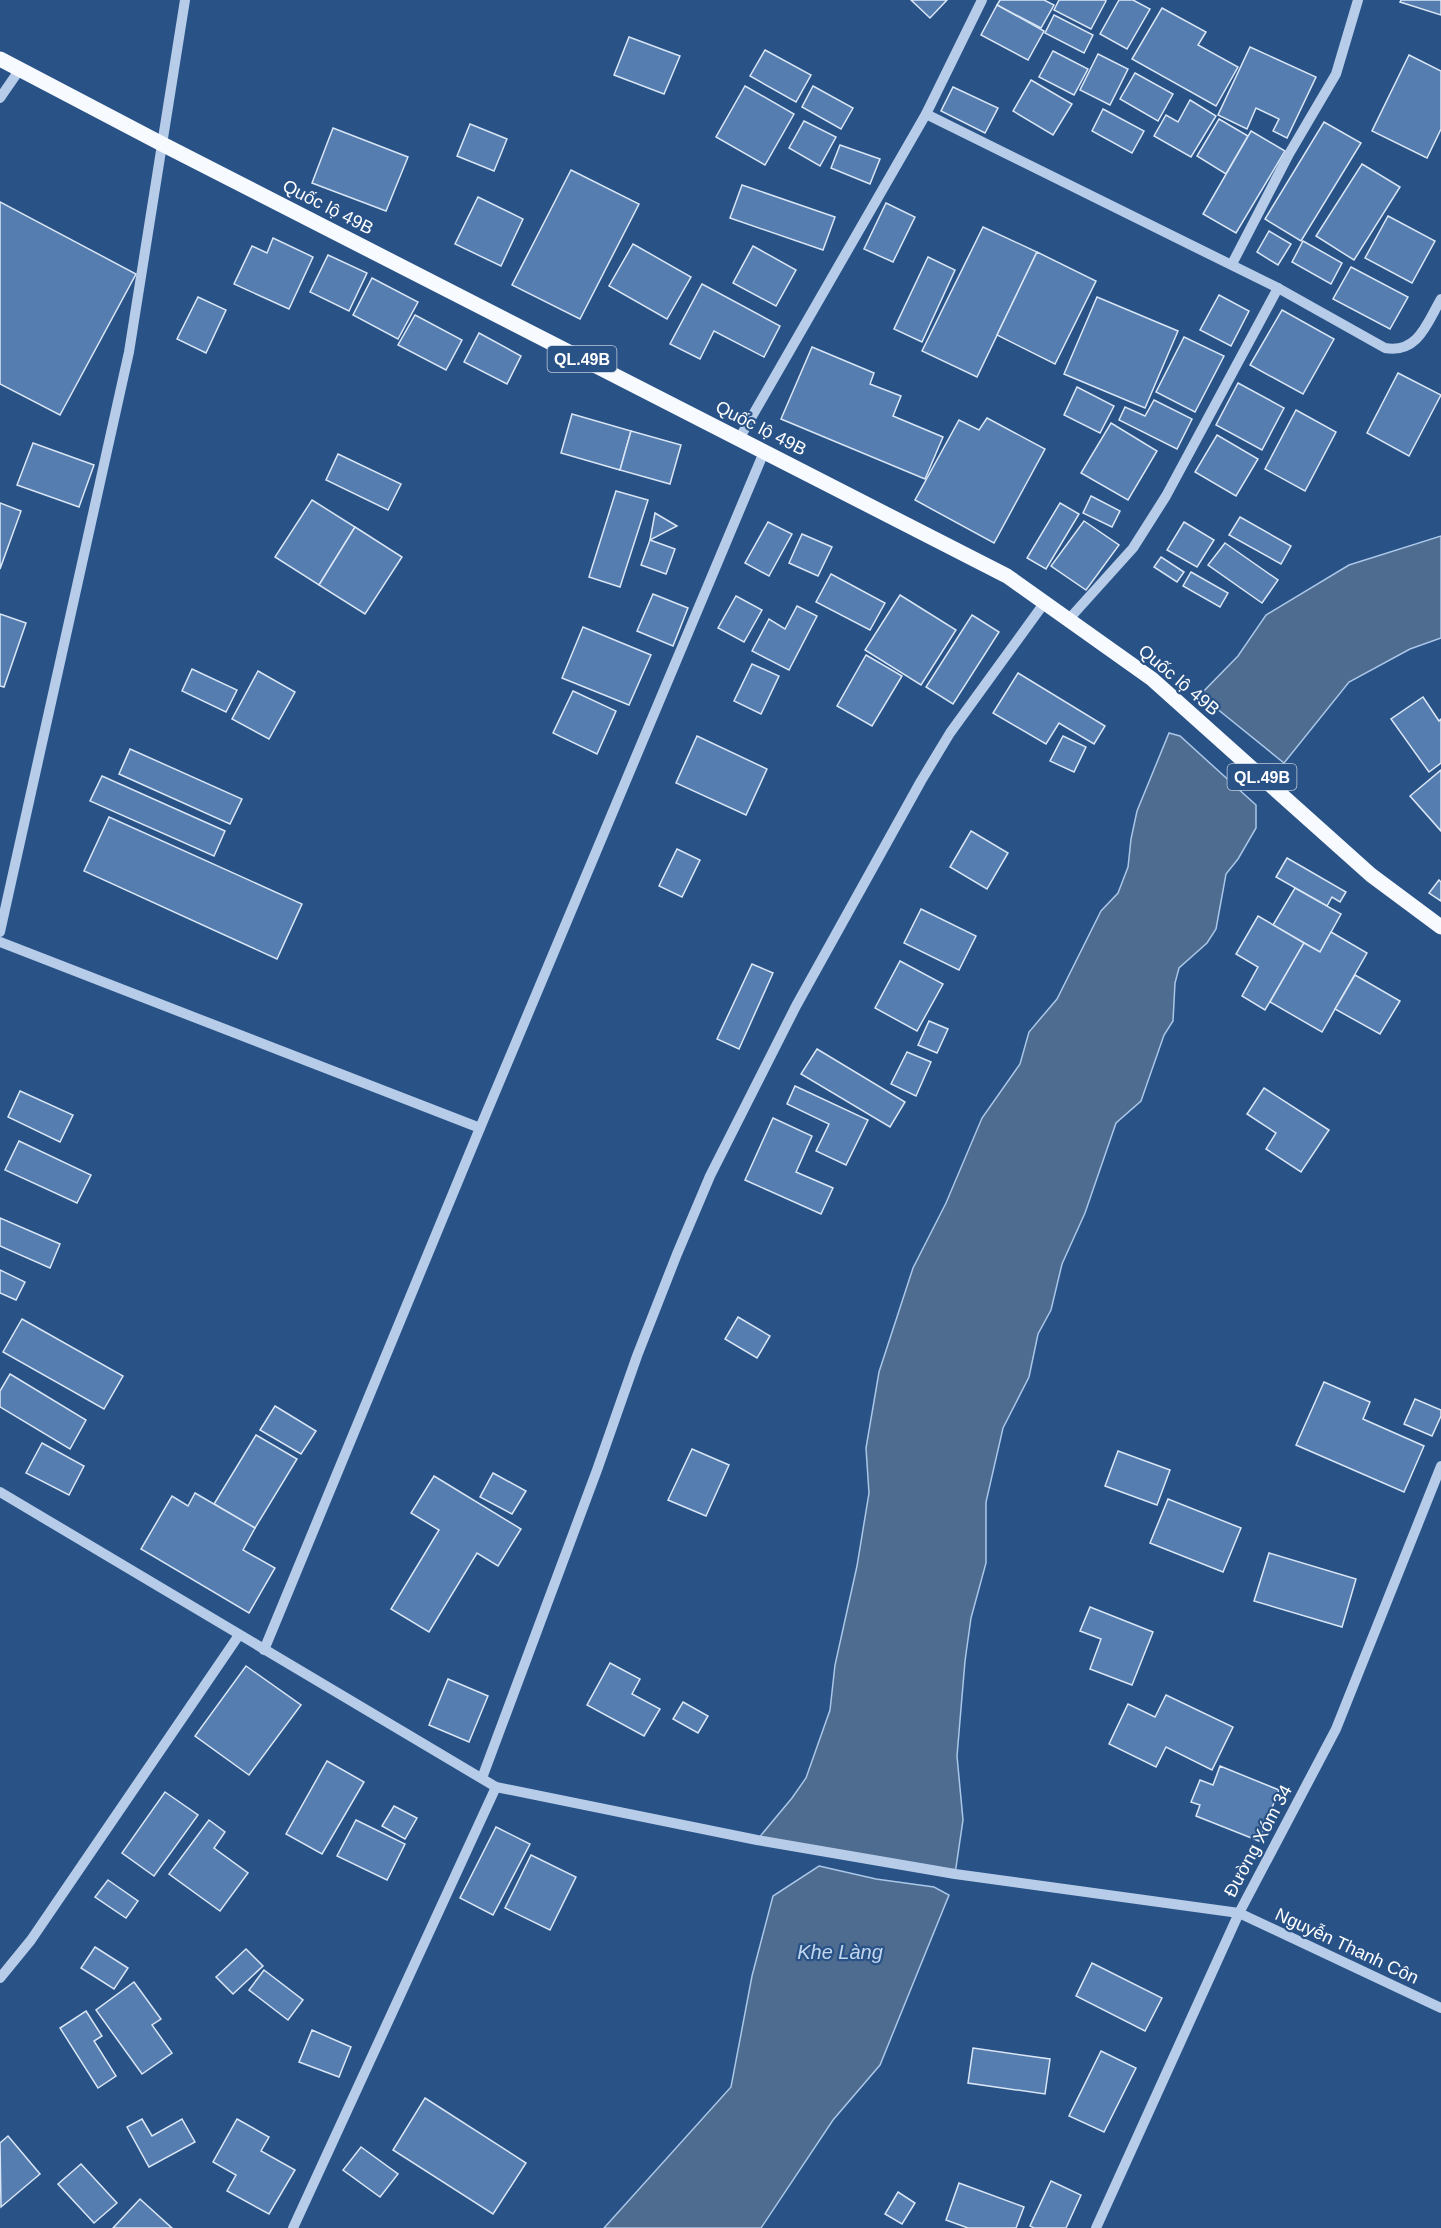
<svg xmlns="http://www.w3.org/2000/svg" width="1441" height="2228" font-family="Helvetica,sans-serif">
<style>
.water{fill:#4e6b90;stroke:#aac7e8;stroke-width:1.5}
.building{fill:#567db0;stroke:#d9e6f6;stroke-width:1.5}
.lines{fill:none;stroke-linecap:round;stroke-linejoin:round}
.minor{stroke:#b6cce8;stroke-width:10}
.major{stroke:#f7fafe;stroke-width:15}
.labels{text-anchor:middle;stroke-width:4.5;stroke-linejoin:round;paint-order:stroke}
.shield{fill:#295287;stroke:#bfcbdb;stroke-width:1.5}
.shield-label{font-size:16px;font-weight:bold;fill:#fff}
.street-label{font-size:18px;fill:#fff;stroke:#295287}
.water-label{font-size:20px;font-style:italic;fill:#c1d6ef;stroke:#295287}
</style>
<rect width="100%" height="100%" fill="#295287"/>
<g class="water">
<polygon points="1441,536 1441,638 1410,649 1349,682 1284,763 1200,695 1238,656 1266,615 1349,565"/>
<polygon points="1169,733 1180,736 1256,805 1256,828 1238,859 1226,874 1216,929 1207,943 1179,968 1175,983 1173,1021 1164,1035 1141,1101 1116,1123 1085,1213 1062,1264 1051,1310 1038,1334 1029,1377 1003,1428 986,1502 986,1563 971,1618 965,1661 957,1756 963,1820 955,1874 757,1840 792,1798 806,1778 830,1710 835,1665 857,1566 869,1493 866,1448 879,1372 913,1268 946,1203 982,1118 1020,1064 1029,1032 1057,999 1101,911 1118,893 1128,867 1131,839 1137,811"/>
<polygon points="819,1866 876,1879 934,1887 949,1895 880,2065 833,2120 761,2228 604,2228 731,2087 752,1976 773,1896"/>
</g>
<g class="building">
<polygon points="911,0 947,0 930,18"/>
<polygon points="1000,0 1044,0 1054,5 1041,28 997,5"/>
<polygon points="1059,0 1105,0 1106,1 1091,29 1054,10"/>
<polygon points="1119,0 1133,0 1150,9 1127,49 1100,34"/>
<polygon points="1401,0 1441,0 1441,15 1400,2"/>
<polygon points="997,5 1044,31 1028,60 981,35"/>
<polygon points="1162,8 1206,32 1198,45 1238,67 1216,106 1132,59"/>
<polygon points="1054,15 1093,35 1084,53 1045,33"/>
<polygon points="629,37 680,56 664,94 614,75"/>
<polygon points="1250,47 1316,77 1287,138 1273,131 1279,119 1256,108 1247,129 1218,115"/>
<polygon points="765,50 811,75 796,102 750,76"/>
<polygon points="1053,51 1088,69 1074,95 1039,77"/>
<polygon points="1098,54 1128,69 1110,105 1080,90"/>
<polygon points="1409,55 1441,71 1441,129 1427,158 1372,131"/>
<polygon points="1135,73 1173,94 1158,121 1120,99"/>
<polygon points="1031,80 1072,104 1053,135 1013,111"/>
<polygon points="745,86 794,114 765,165 716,137"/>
<polygon points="813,86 853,108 841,129 802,107"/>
<polygon points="953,87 998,108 985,133 941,111"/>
<polygon points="1190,100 1216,116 1191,157 1154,136 1166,115 1178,122"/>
<polygon points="1103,109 1144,131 1132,153 1092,131"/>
<polygon points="1219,119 1248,136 1226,174 1197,156"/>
<polygon points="804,121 836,137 820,166 789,148"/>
<polygon points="1324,122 1361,143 1301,241 1265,219"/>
<polygon points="470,124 507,139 494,171 457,156"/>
<polygon points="333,128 408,157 386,211 312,183"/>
<polygon points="1251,131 1285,151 1236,233 1203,214"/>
<polygon points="840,145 880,159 870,184 831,168"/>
<polygon points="1362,164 1400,187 1354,260 1316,236"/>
<polygon points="571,170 639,204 580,319 512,285"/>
<polygon points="742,185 835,217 823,250 730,218"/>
<polygon points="478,197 523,219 501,266 455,244"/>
<polygon points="0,202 136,274 60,415 0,384"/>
<polygon points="886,203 915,217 893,262 864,249"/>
<polygon points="1388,216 1435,241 1412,283 1365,258"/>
<polygon points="983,227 1037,252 977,377 922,351"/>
<polygon points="1269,231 1291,244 1278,265 1257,252"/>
<polygon points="273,238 313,257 289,309 234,284 252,246 267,253"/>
<polygon points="1303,241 1342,263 1331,284 1292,262"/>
<polygon points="633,244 691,277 667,319 609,286"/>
<polygon points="753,246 796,270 776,306 733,283"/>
<polygon points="1037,252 1096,281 1055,364 997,335"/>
<polygon points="328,255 367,273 349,311 310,292"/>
<polygon points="928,257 955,270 922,342 894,329"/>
<polygon points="1351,267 1408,297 1390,329 1333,299"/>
<polygon points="372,278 418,302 398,339 353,315"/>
<polygon points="702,284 780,326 764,357 714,331 700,359 670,344"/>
<polygon points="1219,295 1249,311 1231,346 1200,330"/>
<polygon points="198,297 226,310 206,353 177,339"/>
<polygon points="1097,297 1178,331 1145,408 1064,374"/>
<polygon points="1282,310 1334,339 1303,394 1250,365"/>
<polygon points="415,315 462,340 446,370 398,345"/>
<polygon points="479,333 521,356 507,384 464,362"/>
<polygon points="1184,337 1224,356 1195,412 1156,392"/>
<polygon points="812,347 874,373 870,384 901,396 893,416 943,437 925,479 781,419"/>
<polygon points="1398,373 1441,395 1409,456 1367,433"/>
<polygon points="1238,383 1284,408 1262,450 1216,425"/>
<polygon points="1077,387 1114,406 1100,433 1064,415"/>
<polygon points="1154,400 1192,419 1177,449 1119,420 1125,407 1145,416"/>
<polygon points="1296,410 1336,432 1305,491 1265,469"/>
<polygon points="572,414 631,431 620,470 561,453"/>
<polygon points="987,418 1045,449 994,543 915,500 959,420 979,430"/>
<polygon points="1111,423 1157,451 1128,500 1081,473"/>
<polygon points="631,431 681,445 670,484 620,470"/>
<polygon points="1217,435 1258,459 1236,496 1195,472"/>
<polygon points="33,443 94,465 79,507 17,485"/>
<polygon points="338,454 401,484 388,510 326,480"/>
<polygon points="616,491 648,500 620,587 589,577"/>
<polygon points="1091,496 1120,511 1112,527 1083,513"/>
<polygon points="312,500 355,527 319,585 275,557"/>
<polygon points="0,503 21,511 0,569"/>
<polygon points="1060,503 1079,514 1046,569 1027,558"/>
<polygon points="655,513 677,526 650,540"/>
<polygon points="1240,517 1291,546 1281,564 1229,535"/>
<polygon points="1084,521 1119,545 1086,590 1051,566"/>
<polygon points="768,522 792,534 769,576 745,563"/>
<polygon points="1184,522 1214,540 1197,567 1167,550"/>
<polygon points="355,527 402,557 365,614 319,585"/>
<polygon points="802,534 832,547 818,576 789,563"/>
<polygon points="650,540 675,549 666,574 641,565"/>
<polygon points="1225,543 1278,580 1262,603 1208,565"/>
<polygon points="1161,557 1184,572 1177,582 1154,567"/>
<polygon points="1191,572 1228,593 1220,607 1183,586"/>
<polygon points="831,574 885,603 870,630 816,602"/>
<polygon points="653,594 688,608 673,646 637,631"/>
<polygon points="900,595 956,630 921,685 865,650"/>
<polygon points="736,596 762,610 744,642 718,628"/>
<polygon points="797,606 817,616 789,670 752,651 769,619 785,629"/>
<polygon points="0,614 26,623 4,687 0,686"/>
<polygon points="972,615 999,632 953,704 926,687"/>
<polygon points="583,627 651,655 629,705 562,678"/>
<polygon points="866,655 902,676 872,726 837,706"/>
<polygon points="752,664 779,676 761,714 734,701"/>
<polygon points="192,669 237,690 226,712 182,691"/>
<polygon points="258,671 295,692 269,739 232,719"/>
<polygon points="1018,673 1105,726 1094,744 1059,723 1046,744 993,713"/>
<polygon points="573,691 616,711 597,754 553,733"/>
<polygon points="1423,697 1439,721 1441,719 1441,763 1429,772 1391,719"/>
<polygon points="697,736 767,769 746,815 676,783"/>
<polygon points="1063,736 1086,747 1074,772 1050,761"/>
<polygon points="130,749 242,799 230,824 119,774"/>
<polygon points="1441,770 1441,831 1410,796"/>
<polygon points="102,776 225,831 214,856 90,801"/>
<polygon points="109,817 302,904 277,959 84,871"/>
<polygon points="971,831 1008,853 987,889 950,867"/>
<polygon points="677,849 700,860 682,897 659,886"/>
<polygon points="1287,858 1346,892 1340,902 1332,897 1327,906 1276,877"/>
<polygon points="1439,880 1441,882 1441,901 1429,893"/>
<polygon points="1295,888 1341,914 1320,952 1273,925"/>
<polygon points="921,909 976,936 959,970 904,943"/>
<polygon points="1258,916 1304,943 1265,1010 1242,996 1258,967 1236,954"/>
<polygon points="1331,932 1367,953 1322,1032 1270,1002 1304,943 1320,952"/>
<polygon points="900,961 943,984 917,1031 875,1008"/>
<polygon points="752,964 773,973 739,1049 717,1039"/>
<polygon points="1355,975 1400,1001 1380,1034 1335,1009"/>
<polygon points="929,1021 948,1029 937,1053 918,1045"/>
<polygon points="817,1049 905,1102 890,1127 801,1074"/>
<polygon points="907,1052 931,1062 916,1096 891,1084"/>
<polygon points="795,1086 868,1120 846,1165 816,1151 829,1124 787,1104"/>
<polygon points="1264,1088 1329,1130 1301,1172 1266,1149 1276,1133 1247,1114"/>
<polygon points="20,1091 73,1115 60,1142 8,1117"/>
<polygon points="773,1118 812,1136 796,1172 833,1188 821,1214 745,1180"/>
<polygon points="19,1141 91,1175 77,1203 5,1170"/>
<polygon points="0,1218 60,1244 50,1268 0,1246"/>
<polygon points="0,1270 25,1282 16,1300 0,1293"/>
<polygon points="738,1317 770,1336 757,1358 725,1339"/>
<polygon points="22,1319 123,1376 104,1409 3,1352"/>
<polygon points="10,1374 86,1420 70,1449 0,1407 0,1391"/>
<polygon points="1324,1382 1370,1402 1363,1419 1424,1446 1404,1492 1296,1445"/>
<polygon points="1415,1399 1441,1410 1441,1416 1432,1436 1404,1424"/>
<polygon points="275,1406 316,1431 301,1454 260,1430"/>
<polygon points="256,1435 297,1459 255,1528 214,1504"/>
<polygon points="42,1443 84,1466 69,1495 26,1473"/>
<polygon points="692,1449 729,1465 706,1516 668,1500"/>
<polygon points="1118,1451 1170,1470 1157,1505 1105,1486"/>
<polygon points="493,1473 526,1491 512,1514 480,1497"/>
<polygon points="434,1476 521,1529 498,1566 477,1553 429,1632 391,1609 439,1530 411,1513"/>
<polygon points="195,1493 255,1528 243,1550 275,1568 249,1613 141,1549 172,1496 188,1506"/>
<polygon points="1168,1499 1241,1528 1223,1572 1150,1543"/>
<polygon points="1269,1553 1356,1579 1342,1627 1254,1601"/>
<polygon points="1090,1607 1153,1632 1132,1685 1090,1669 1101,1639 1080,1631"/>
<polygon points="610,1663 640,1679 632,1694 660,1709 644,1736 587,1705"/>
<polygon points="246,1666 301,1705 249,1775 195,1736"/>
<polygon points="448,1679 488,1696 469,1742 429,1725"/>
<polygon points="1166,1695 1233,1727 1212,1770 1166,1747 1156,1767 1109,1744 1128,1704 1155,1717"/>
<polygon points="683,1702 708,1716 698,1733 673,1719"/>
<polygon points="327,1761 364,1782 322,1854 286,1834"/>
<polygon points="1220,1766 1279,1790 1259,1841 1196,1816 1200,1805 1191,1802 1200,1780 1213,1785"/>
<polygon points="165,1792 198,1815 154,1876 122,1853"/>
<polygon points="394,1806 417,1818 405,1839 382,1826"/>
<polygon points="209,1820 225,1832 214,1848 248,1873 220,1911 169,1874"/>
<polygon points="356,1820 405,1844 387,1880 337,1856"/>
<polygon points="496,1827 530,1844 493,1915 460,1898"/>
<polygon points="531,1855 576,1877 550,1930 505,1908"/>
<polygon points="108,1880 138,1901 126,1918 95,1897"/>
<polygon points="95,1947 128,1968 114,1989 81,1968"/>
<polygon points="246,1949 263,1966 233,1994 216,1977"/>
<polygon points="1092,1963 1162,1998 1145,2031 1076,1996"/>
<polygon points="264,1970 303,2000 288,2020 249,1990"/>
<polygon points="134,1982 161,2019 152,2025 172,2053 142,2074 96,2010"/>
<polygon points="86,2011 102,2036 94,2041 116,2076 98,2088 60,2028"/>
<polygon points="312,2030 351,2047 339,2077 299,2062"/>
<polygon points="973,2048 1050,2059 1045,2094 968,2083"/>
<polygon points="1101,2051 1136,2068 1104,2132 1069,2116"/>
<polygon points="425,2098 526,2163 493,2214 393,2150"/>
<polygon points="142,2119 152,2136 182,2119 195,2142 149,2167 127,2127"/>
<polygon points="237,2119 269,2137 261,2151 295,2170 269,2214 227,2191 236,2175 213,2162"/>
<polygon points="8,2136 40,2174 1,2207 0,2143"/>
<polygon points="361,2147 398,2174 380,2197 343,2170"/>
<polygon points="81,2164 117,2203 94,2223 58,2184"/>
<polygon points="1051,2181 1081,2195 1066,2228 1034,2228 1030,2226"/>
<polygon points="959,2183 1024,2207 1016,2228 968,2228 946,2220"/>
<polygon points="898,2192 915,2203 902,2224 885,2214"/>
<polygon points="140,2199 172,2228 113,2228"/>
</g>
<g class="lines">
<g class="minor">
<polyline points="0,98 20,69"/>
<path d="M926,114L1278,288L1385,348C1418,354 1427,323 1441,299"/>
<polyline points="1232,264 1289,154 1336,74 1358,0"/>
<polyline points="739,439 926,114 982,0"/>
<polyline points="1069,619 1133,548 1166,496 1278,288"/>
<polyline points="0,932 129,352 185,0"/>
<polyline points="0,942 480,1128"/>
<polyline points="0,1492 496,1787 757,1840 955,1874 1239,1913 1441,2008"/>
<polyline points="264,1650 480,1128 764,452"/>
<polyline points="482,1778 597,1470 637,1356 677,1254 710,1176 796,1006 921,781 950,733 1045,602"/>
<polyline points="0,1978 31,1940 239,1635"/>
<polyline points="293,2228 496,1787"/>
<polyline points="1096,2228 1239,1913 1336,1729 1441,1466"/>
</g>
<polyline class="major" points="0,59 164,145 1007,576 1152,679 1371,875 1441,927"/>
</g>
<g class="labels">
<g class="shield">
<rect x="547.5" y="346" width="69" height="26" rx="4.5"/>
<rect x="1227.5" y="764" width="69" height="26" rx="4.5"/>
</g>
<g class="shield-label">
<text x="582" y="365">QL.49B</text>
<text x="1262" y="783">QL.49B</text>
</g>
<g class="street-label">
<text transform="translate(328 207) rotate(27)" y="6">Quốc lộ 49B</text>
<text transform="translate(761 428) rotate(27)" y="6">Quốc lộ 49B</text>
<text transform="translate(1179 680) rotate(40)" y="6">Quốc lộ 49B</text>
<text transform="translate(1258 1841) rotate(-62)" y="6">Đường Xóm 34</text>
<text transform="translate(1347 1946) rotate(25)" y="6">Nguyễn Thanh Côn</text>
</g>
<g class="water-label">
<text x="840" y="1959">Khe Làng</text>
</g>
</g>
</svg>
